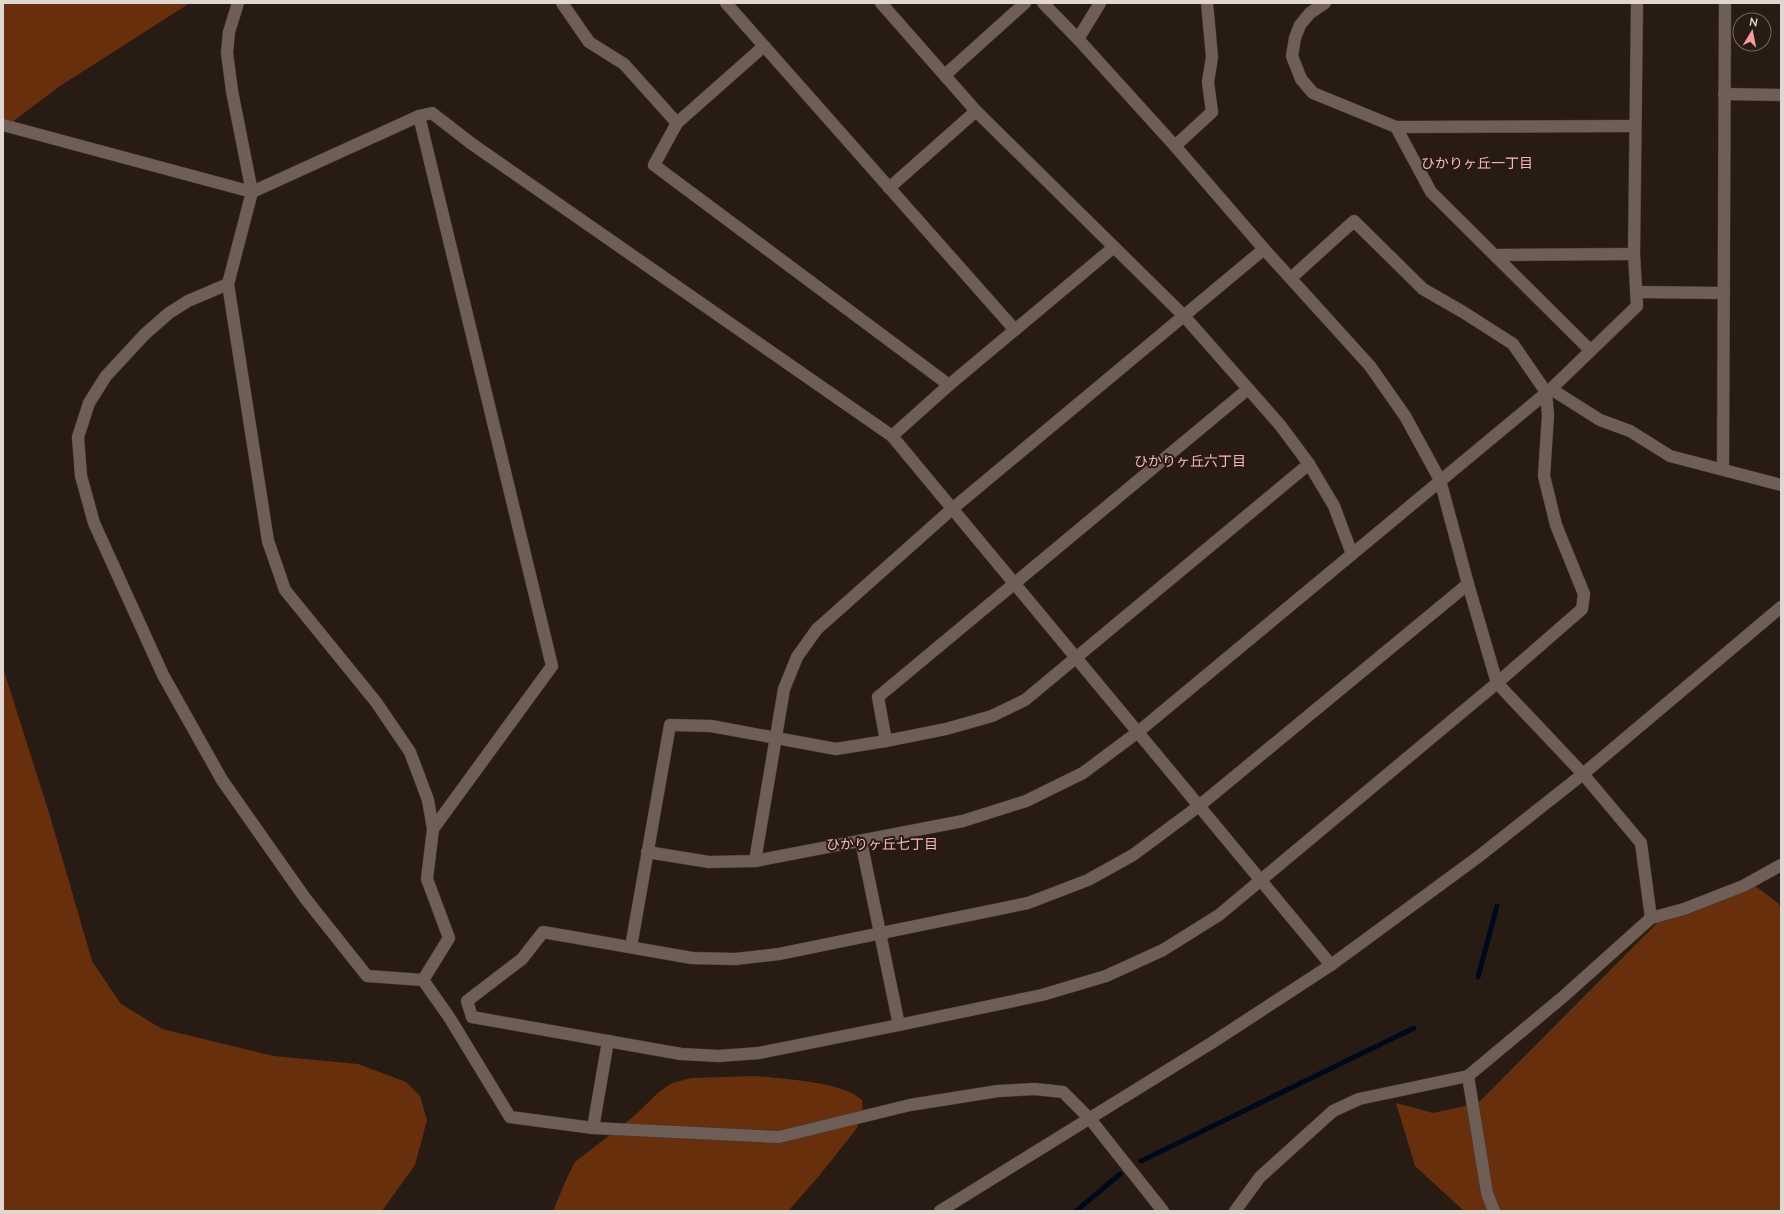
<svg xmlns="http://www.w3.org/2000/svg" width="1784" height="1214" font-family="Lato,'Noto Sans JP',sans-serif">
<style>
.green{fill:#682f0d}
.lines{fill:none;stroke-linecap:round;stroke-linejoin:round}
.stream{stroke:#00091c;stroke-width:5}
.minor-casing{stroke:#423734;stroke-width:13}
.tertiary-casing{stroke:#423734;stroke-width:13}
.minor{stroke:#6e5e56;stroke-width:12}
.tertiary{stroke:#6e5e56;stroke-width:12}
.labels{text-anchor:middle;stroke-width:4;stroke-linejoin:round;paint-order:stroke}
.neighbourhood-label{font-size:14px;fill:#fbb7b6;stroke:#281b14}
</style>
<rect width="100%" height="100%" fill="#281b14"/>
<g class="green">
<polygon points="3,3 190,3 60,86 3,129"/>
<polygon points="3,668 50,816 92,961 121,1004 162,1029 274,1056 358,1064 406,1082 420,1096 427,1120 415,1165 382,1211 3,1211"/>
<polygon points="1754,885 1778,903 1781,908 1781,1211 1464,1211 1415,1166 1396,1103 1433,1113 1478,1103 1672,908"/>
<path d="M756,1076C783,1079 843,1082 862,1100L863,1114L857,1128L819,1176L788,1211H553L566,1180L575,1162L633,1117L659,1092L672,1083L691,1078Z"/>
</g>
<g class="lines">
<g class="stream">
<polyline points="1478,977 1497,906"/>
<polyline points="1141,1161 1414,1028"/>
<polyline points="1076,1211 1120,1174"/>
</g>
<g class="minor-casing">
<g id="minor">
<polyline points="238,3 229,32 227,53 232,91 252,192 228,284 268,541 285,590 376,702 410,752 428,800 433,829 427,879 449,938 423,980"/>
<polyline points="562,3 589,42 624,64 677,123"/>
<polyline points="726,3 1015,330"/>
<polyline points="881,3 976,111 1184,316 1280,425 1309,464 1334,506 1352,554"/>
<polyline points="1325,3 1310,13 1300,25 1295,38 1292,56 1301,79 1313,93 1396,127 1431,192 1590,350"/>
<polyline points="1078,39 1100,3"/>
<polyline points="764,46 677,123 654,165 949,385"/>
<polyline points="945,75 1025,3"/>
<polyline points="1724,94 1781,95"/>
<polyline points="419,116 552,666 433,829"/>
<polyline points="3,125 252,192 419,116 432,113 472,144 892,436 1331,965"/>
<polyline points="1396,127 1634,126"/>
<polyline points="1175,146 1212,112 1208,82 1212,57 1207,3"/>
<polyline points="889,188 976,111"/>
<polyline points="1496,255 1634,254"/>
<polyline points="1291,278 1354,221 1423,289 1463,312 1513,344 1546,392 1548,415 1544,476 1556,525 1584,594 1582,609 1497,683 1219,915 1163,950 1106,976 1042,995 899,1025 759,1053 719,1056 681,1054 472,1017 467,1001 522,959 543,932 692,958 735,959 779,954 1028,903 1088,880 1133,855 1199,806 1468,584"/>
<polyline points="228,284 188,301 169,313 145,334 106,376 89,403 78,437 81,476 94,523 163,675 222,780 305,898 367,976 423,980"/>
<polyline points="1636,292 1724,293"/>
<polyline points="1551,389 1600,420 1630,431 1670,456 1781,485"/>
<polyline points="892,436 949,385 1114,247"/>
<polyline points="1723,469 1725,3"/>
<polyline points="886,741 878,697 1248,389"/>
<polyline points="1583,774 1641,843 1651,918 1684,909 1743,886 1781,865"/>
<polyline points="861,841 899,1025"/>
<polyline points="647,852 709,862 755,861 963,821 1026,801 1083,773 1138,732 1551,389 1637,306 1634,254 1637,3"/>
<polyline points="755,861 784,689 797,657 817,629 952,509 1264,249"/>
<polyline points="631,947 670,725 711,726 836,749 886,741 946,729 992,716 1025,700 1309,464"/>
<polyline points="423,980 449,1017 510,1117 593,1128 779,1137 910,1105 998,1091 1035,1089 1063,1092 1090,1119"/>
<polyline points="1468,1076 1487,1193 1494,1211"/>
<polyline points="593,1128 608,1041"/>
</g>
</g>
<g class="tertiary-casing">
<g id="tertiary">
<polyline points="1043,3 1078,39 1175,146 1264,249 1370,366 1405,416 1440,480 1468,584 1497,683 1583,774"/>
<polyline points="1090,1119 1163,1211"/>
<polyline points="940,1211 1213,1042 1331,965 1478,857 1583,774 1781,607"/>
<polyline points="1235,1211 1260,1177 1333,1111 1359,1099 1468,1076 1564,996 1651,918"/>
</g>
</g>
<use href="#minor" class="minor"/>
<use href="#tertiary" class="tertiary"/>
</g>
<g class="labels">
<g class="neighbourhood-label">
<text x="1477" y="168">ひかりヶ丘一丁目</text>
<text x="1190" y="466">ひかりヶ丘六丁目</text>
<text x="882" y="849">ひかりヶ丘七丁目</text>
</g>
</g>
<rect width="1784" height="1214" fill="none" stroke="#e0d7d2" stroke-width="8"/>
<g transform="translate(1752 32) rotate(10)"><circle r="19" fill="#281b14" stroke="#726660"/>
<path d="M0-3L7 15L0 10L-7 15Z" fill="#f59b9b"/>
<text y="-6" font-size="11" font-weight="bold" text-anchor="middle" fill="#e0d7d2">N</text>
</g>
</svg>
